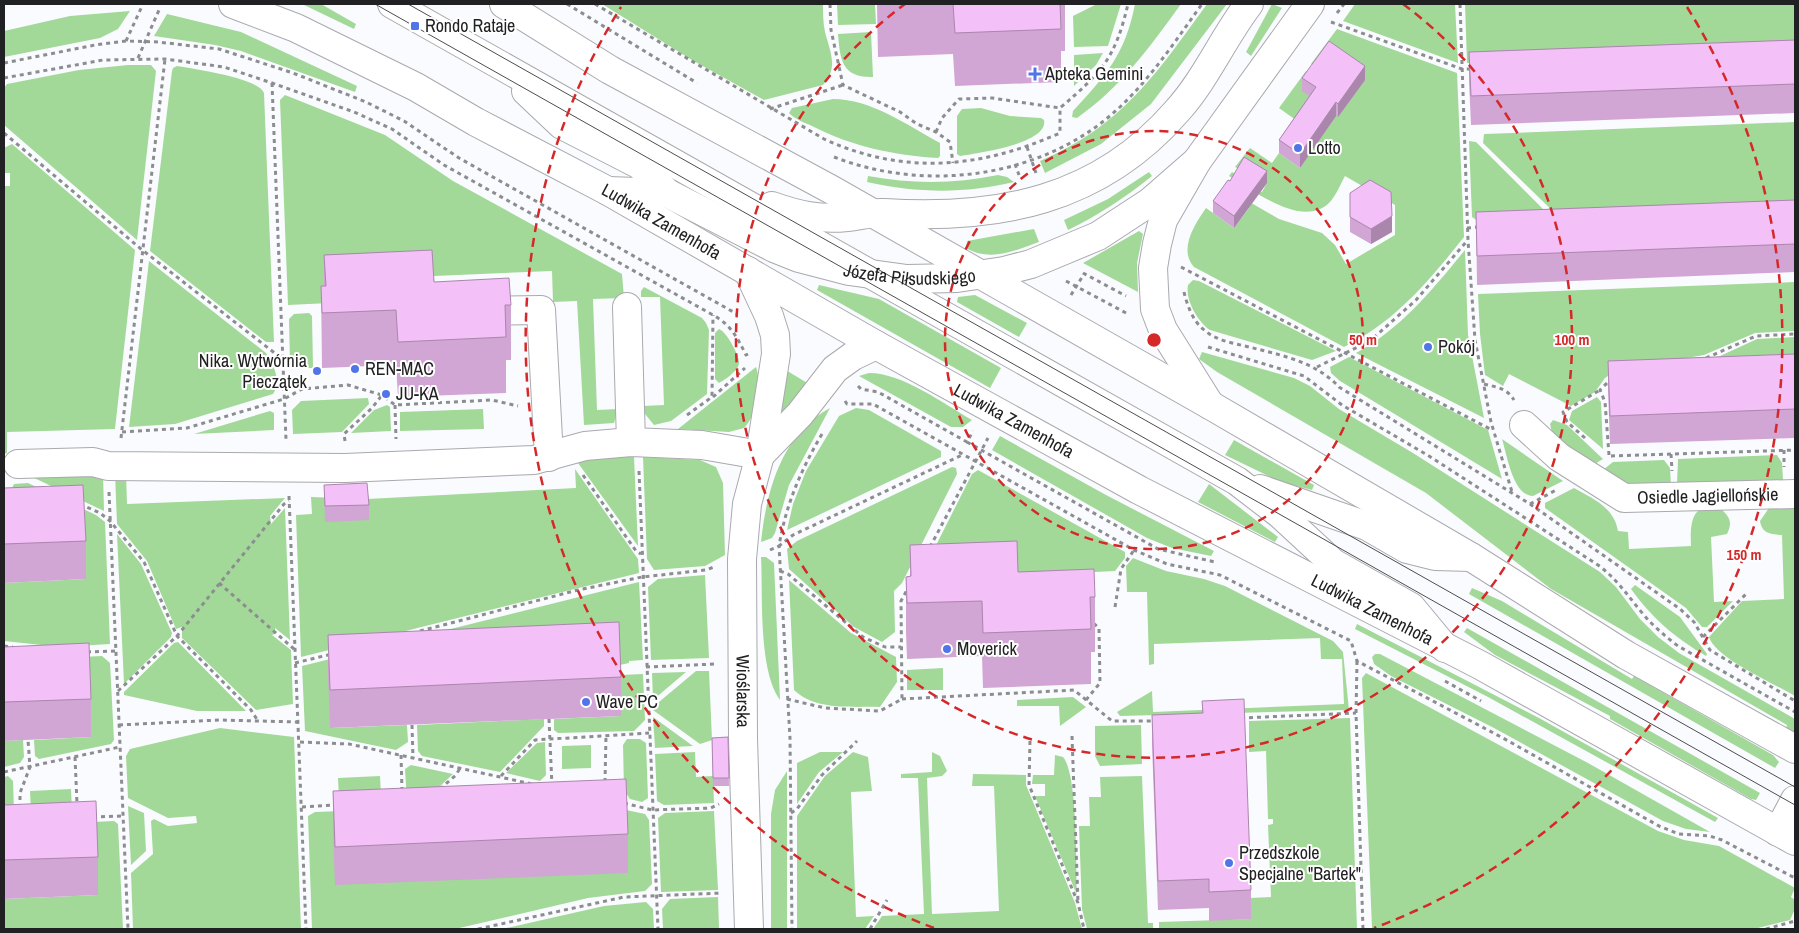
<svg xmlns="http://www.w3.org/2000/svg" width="1799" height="933" font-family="'Archivo Narrow',sans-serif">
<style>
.green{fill:#a2d998}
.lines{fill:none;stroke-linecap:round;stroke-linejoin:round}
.minor-casing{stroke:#a9a9ae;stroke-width:30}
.major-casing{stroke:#a9a9ae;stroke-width:30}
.path{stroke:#8c8d90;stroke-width:3;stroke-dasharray:4 4;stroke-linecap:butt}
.minor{stroke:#fff;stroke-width:28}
.major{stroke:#fff;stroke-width:28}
.tram{stroke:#4d4d50;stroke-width:1}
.wall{fill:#d1a5d4}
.shaded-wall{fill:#aa86ad}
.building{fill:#f3c0f7;stroke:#aa86ad}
.ring{fill:none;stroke:#d62828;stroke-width:2.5;stroke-dasharray:9 6}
.poi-dot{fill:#5175e9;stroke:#fff;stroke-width:2}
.labels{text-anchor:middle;stroke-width:4;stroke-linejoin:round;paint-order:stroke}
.poi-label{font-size:18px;fill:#212123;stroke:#fff;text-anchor:start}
.street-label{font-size:18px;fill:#212123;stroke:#fff}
.centre{fill:#d62828;stroke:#fff;stroke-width:2.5}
.ring-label{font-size:15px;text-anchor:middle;font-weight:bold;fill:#d62828;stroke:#fff;stroke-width:4;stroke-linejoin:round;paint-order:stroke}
</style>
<rect width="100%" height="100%" fill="#fafbff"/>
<g class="green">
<polygon points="302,4 321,4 356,24 354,29"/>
<path d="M602,4H823C823,13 823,23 825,32C830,52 839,67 823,85L764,100L692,60Z"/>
<polygon points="837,4 875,4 876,24 838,25"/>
<polygon points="1097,4 1121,4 1108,46 1074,47 1073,16"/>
<path d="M1135,4H1181C1150,47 1121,87 1077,118L1072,117L1073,111C1106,75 1125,55 1135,4Z"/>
<path d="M1207,4H1227L1151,104L1101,144L1045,173L1040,161C1122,126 1157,73 1207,4Z"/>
<polygon points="1272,4 1282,8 1251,56 1246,52"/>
<polygon points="1355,4 1455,4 1458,63 1343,21"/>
<polygon points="1465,4 1795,4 1795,51 1467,63"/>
<polygon points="130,11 118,29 100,38 4,57 4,31 70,16"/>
<polygon points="167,14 241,32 357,86 355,92 241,51 215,45 154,36"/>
<path d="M1337,29L1457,73L1464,237C1429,281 1395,322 1344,347L1194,267C1178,249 1195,224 1206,208L1234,228L1249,208L1229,190L1279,219L1322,233L1335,245L1346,264L1395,235V205L1345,176C1340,185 1336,196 1329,203C1302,229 1253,190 1229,176L1232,172L1240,177L1239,179L1262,192L1267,183L1235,167L1250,148L1272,163L1279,153L1300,168L1316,144L1300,123L1279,108L1306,71L1313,77L1318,69L1311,64Z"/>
<path d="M871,32L873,77C842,78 840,60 838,34Z"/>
<polygon points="1103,53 1096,65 1074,86 1074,55"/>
<polygon points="128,65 151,65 156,71 137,240 4,125 4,88 7,84 79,70"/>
<path d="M177,66C194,69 259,78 264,93L274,342H266L150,251L172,71L173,68Z"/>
<polygon points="285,95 385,135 453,181 622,274 624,298 593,299 597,410 618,409 614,423 584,425 577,301 553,302 552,271 434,276 435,298 288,305 280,100"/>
<path d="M833,99C871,99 907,125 940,143V156L938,158C893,155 853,147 812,126C805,123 795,119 789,113L792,108Z"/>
<path d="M981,108L1010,116L1041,118L1044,120C1049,144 977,153 960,156L957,154V116L962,109Z"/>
<polygon points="1795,122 1795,211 1562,220 1483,143 1484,134"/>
<polygon points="1469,141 1476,142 1554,220 1481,223 1472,217"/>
<polygon points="12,144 135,250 115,429 7,432 7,453 4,454 4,199 5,186 10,186 10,173 4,173 4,148"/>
<path d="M1149,172L1152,176C1126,197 1099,215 1068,230L1064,220L1108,199Z"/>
<path d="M998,175L1007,177L1014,182C964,194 917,193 867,182L868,176C912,184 954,184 998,175Z"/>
<path d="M1034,229L1039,242C1014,251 990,262 966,248L967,241Z"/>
<polygon points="1139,231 1143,234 1137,263 1138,292 1083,263"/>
<path d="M1465,250L1468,335L1484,418L1356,353C1401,329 1433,289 1465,250Z"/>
<path d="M149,261L266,353C273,364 282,381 273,394L175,424L129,427Z"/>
<path d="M1193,280L1199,281L1336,351L1312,360L1210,330C1198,322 1185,300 1188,285Z"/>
<polygon points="1795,282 1795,331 1755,333 1704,355 1617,370 1605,378 1595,392 1571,406 1509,374 1503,386 1485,375 1480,334 1478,294"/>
<polygon points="819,285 879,299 1001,368 990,388 817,290"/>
<polygon points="644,287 702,318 706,323 709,330 707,394 671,421 654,425 645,414 643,406 664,405 660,297 641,297 641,291"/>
<polygon points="975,295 1027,323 1019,337 957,302 958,297"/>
<polygon points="309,313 312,316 313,368 295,368 290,364 289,319 294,314"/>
<path d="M719,329C726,331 740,356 739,363C739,370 725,380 719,383L715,379V333Z"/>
<polygon points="1795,337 1795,373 1607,386 1610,383 1707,362 1757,339"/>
<polygon points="1202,352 1294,378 1310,386 1339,409 1413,453 1600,572 1616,587 1640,619 1658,637 1679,653 1795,719 1795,733 1786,728 1787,725 1551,589 1426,493 1217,372 1199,359"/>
<polygon points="1349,357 1488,430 1502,479 1340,381 1331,373 1330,367"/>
<path d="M756,367C762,384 757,415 744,428L729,432L678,429Z"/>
<polygon points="784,369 809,384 777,430"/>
<path d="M869,373C903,373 942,403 972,420L963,427H951L859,376Z"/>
<polygon points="1597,397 1601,402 1603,449 1569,420 1572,411"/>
<polygon points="368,398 369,404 342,432 293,434 292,410 301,401"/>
<polygon points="387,405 390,407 391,431 351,433 374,410"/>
<path d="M830,408L789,485L775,533L772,538L761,542C766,492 782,433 830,408Z"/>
<polygon points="856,408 869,410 941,451 941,457 787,530 793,504 806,471 839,416"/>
<polygon points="483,409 484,429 400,431 400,412"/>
<polygon points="270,411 274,413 274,430 194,434"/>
<polygon points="1553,420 1567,425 1603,459 1588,468 1552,433 1550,424"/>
<polygon points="1000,436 1106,495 1214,551 1211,556 1172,548 1147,538 992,450"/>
<path d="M1502,439L1563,481L1533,496C1513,496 1507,455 1502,439Z"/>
<polygon points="1234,440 1314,485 1312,490 1281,482 1225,455"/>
<polygon points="1777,455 1782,463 1783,480 1677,484 1678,459"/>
<polygon points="588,457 634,457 638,546 578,463"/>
<polygon points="643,457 700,460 716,467 723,483 725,555 705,566 654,570 647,559"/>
<polygon points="1664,460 1670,468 1671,485 1624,485 1603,470 1613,462"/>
<polygon points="952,467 956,468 957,474 902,583 894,591 895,632 882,642 854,627 789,569 787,549 797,541"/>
<polygon points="575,469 638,559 639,573 301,657 296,515 312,514 311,497 367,499 576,488"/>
<polygon points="978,470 1125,552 1125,558 1115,571 918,581 972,474"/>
<polygon points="103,473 104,511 30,476"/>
<polygon points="115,473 126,473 127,504 285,498 270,516 271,524 285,508 290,640 275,628 275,634 272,635 291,650 293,704 256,710 182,638 182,627 176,629 147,561 117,524"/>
<polygon points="28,483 96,515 105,522 110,644 60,647 4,641 4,583 86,579 14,527 12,488 14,484"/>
<polygon points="1209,484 1278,537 1275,542 1198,502"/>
<path d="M1574,488C1593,499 1614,507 1618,531L1628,532L1629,549L1691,546C1690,524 1691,499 1722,510C1731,518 1732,524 1727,534L1711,537L1714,602L1733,601L1707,627H1702L1686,608L1545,508V503Z"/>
<path d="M1795,505V696C1775,684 1715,658 1709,637L1742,601L1784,599L1782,535C1771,534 1762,534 1760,521L1769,508Z"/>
<polygon points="117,534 141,564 172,633 171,637 124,684"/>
<path d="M761,557H766L774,563L780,700C758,670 763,595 761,557Z"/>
<polygon points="1133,558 1166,571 1204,579 1225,586 1333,641 1343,652 1349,710 1120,716 1117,712 1152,691 1153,712 1344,704 1342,659 1321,659 1320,638 1154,644 1154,664 1149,665 1147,592 1127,592 1126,566"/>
<polygon points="705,575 709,658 651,660 648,587 658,579"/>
<path d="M789,580L851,633L896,657L897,682L880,707C851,706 816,711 794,690Z"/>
<polygon points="639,582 643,660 629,661 629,663 330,728 407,725 408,742 396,750 305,731 302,666"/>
<path d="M1635,585L1680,617L1707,654L1706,656C1675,638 1652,618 1631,589Z"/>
<polygon points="1472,588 1502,601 1632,679 1634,676 1773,755 1779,762 1775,768 1469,594"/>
<polygon points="1357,624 1539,718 1718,818 1715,822 1488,697 1355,629"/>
<polygon points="1467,628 1760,793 1756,800 1751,799 1610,719 1610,716 1495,655 1464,632"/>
<polygon points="178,642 246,711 197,711 124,695 124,692 174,643"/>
<polygon points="4,652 81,657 102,656 110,663 114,740 111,744 39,759 35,756 34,740 91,737"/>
<polygon points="1375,654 1380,654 1588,763 1710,832 1686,829 1663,821 1494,728 1391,676 1374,664 1372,657"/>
<polygon points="943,668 943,690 907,690 907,670"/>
<polygon points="696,671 709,671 712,740 700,744 653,710 653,707"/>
<polygon points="686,672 653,700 652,673"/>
<polygon points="1366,673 1658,831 1684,840 1719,846 1795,888 1791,897 1795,900 1795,909 1790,920 1754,929 1372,929 1362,678"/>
<polygon points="643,674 645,720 634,731 558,733 554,730 554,719 621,716 620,675"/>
<polygon points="1073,697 1086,707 1060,726 1059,706 1017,706 1017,700"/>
<polygon points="653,717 693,746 655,748"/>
<polygon points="1350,718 1357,929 1159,929 1159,922 1250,919 1250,898 1271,897 1268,825 1273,824 1273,819 1268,819 1266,751 1249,752 1249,721"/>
<polygon points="544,719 544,726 500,772 422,756 418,751 417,725"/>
<polygon points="1141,725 1142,764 1100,766 1095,756 1095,726"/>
<polygon points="220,728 294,737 301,929 133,929 131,873 153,854 151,821 154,819 168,826 197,823 196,816 168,818 128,798 126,756 130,749"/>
<polygon points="627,739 640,739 646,743 648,798 642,802 630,799 624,790 623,745"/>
<polygon points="23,740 24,757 20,763 4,767 4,741"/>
<polygon points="545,742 546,775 540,781 506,773 537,743"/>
<polygon points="591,745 591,768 562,769 562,746"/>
<polygon points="695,752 696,777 713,776 714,803 664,805 657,801 655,754"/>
<polygon points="820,752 843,752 819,772 797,804 797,763"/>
<polygon points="853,752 868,757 872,791 851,792 856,917 874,916 865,929 797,929 797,816 825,776"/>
<polygon points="932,752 940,756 947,771 942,776 927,778 932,914 999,911 994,786 972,786 973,774 1026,775 1026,785 1075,903 1082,929 873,929 882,916 924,914 918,778 901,778 901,774 932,772"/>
<path d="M1055,755L1063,757C1078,774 1076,869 1077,895L1035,796H1045V784H1032L1033,775H1054Z"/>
<polygon points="411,765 453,774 408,816 405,769"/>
<polygon points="787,771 787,929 771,929 771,814 775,790"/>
<polygon points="8,776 13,781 15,843 4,843 4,777"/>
<polygon points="380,776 381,796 339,798 338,778"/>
<polygon points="1142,776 1148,923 1153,923 1153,929 1087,929 1082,909 1079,826 1090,826 1089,797 1101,797 1100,777"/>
<polygon points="71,789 72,810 31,811 30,791"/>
<polygon points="550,794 645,814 649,820 652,884 645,891 588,898 455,929 312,929 308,816 315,812 394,809"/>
<polygon points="128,806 144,813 146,851 131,865"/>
<polygon points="714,811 718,890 661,892 658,818 665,813"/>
<polygon points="114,821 118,824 123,929 4,929 4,899 98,895 29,825"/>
<polygon points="718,897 719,929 663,929 662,909 670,899"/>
<polygon points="646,902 653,909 654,929 502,929 604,906"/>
</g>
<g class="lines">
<g class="minor-casing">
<g id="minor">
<polyline points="392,4 1237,481 1280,514 1333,563 1411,607 1445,648"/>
<polyline points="526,91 562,125 640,165 667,193"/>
<path id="s1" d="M608,191L667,193L774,248L799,258L849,271L907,279L957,278L1004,271L1031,264L1098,236L1150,202L1197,161"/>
<path d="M772,206C797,215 820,220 847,217C860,216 871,212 884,213C998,220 1099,201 1177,111C1206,79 1223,38 1249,4"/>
<path id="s2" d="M748,271L769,316L775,335L776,354L760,455L747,504L742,559L743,739L749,929"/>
<polyline points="627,307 631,442"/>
<polyline points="473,311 541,310 549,457"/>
<polyline points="1210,405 1163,330 1155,309 1153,268 1157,244 1163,220 1197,161 1310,4"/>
<path id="s3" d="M1524,425L1559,457L1624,498L1795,494"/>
<polyline points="760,455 800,414 835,369 853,356 876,345"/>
<polyline points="18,464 93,462 108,466 345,468 534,460 585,446 631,442 702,445 760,455"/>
<polyline points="1260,489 1367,526 1407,549 1435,556 1471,557"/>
</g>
</g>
<g class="major-casing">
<g id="major">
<path id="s4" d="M233,4L296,28L416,87L476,122L608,191L876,345L1139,490L1480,665L1795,841"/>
<polyline points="504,4 610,70 832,190 1210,405 1471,557 1626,655 1795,749"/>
<polyline points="1778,832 1795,800"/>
</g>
</g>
<g class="path">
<polyline points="567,4 697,83"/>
<path d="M595,4L824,139C905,176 981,168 1060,133V108C1102,72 1115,59 1128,4"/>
<polyline points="830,4 831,30 843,85 900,112 917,124 936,132 950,142 953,163"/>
<polyline points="1460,4 1468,240 1475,340 1491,422 1512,492"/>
<polyline points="1337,13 1344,4"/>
<polyline points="1331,22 1462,69 1472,69"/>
<polyline points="126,41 143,4"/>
<polyline points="138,58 159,10"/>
<polyline points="4,63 95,45 126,41 158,42 219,49 293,73 366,102 404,121 459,158 737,314"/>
<path d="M4,78L103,60L165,59L224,67L272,83L354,112L392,129L444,165L713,315C731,325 737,337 746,355L748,354"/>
<polyline points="272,83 286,440"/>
<polyline points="770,109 843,85"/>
<polyline points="936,132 942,118 959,99 992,98 1060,108"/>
<polyline points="4,133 141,249 281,358"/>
<polyline points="1027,147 1036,173"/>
<path d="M834,157C929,194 1048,177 1122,105C1153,75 1177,39 1202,4"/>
<polyline points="1015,164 1019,175"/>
<polyline points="1467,228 1479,227"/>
<polyline points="1181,267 1492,430"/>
<polyline points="1083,273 1126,296"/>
<polyline points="1066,281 1128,314"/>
<path d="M1184,292C1187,305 1193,321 1203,329C1216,341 1233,343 1249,347C1281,355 1316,362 1339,387L1530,504L1680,609L1694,622L1710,650L1795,701"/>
<polyline points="1071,295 1084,274"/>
<path d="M1208,347L1304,376L1342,405L1429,456L1598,565C1617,579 1628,596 1643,614C1653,626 1665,636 1678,646L1795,712"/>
<polyline points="1706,358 1756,336 1795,334"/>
<polyline points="1317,367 1370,341 1416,300 1467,241"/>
<path d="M1484,384C1496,387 1507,388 1514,400"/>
<polyline points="858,386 861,389 878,392 967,442 973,431"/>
<polyline points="713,397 745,368"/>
<polyline points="845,401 847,404 873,404 1134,550 1167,564 1220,575 1351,641 1357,661 1503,738 1659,826 1679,834 1710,836 1722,840 1795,878"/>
<polyline points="395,405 396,439"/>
<polyline points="687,415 712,397 713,315"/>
<polyline points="122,432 187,428 284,399 302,389 348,385 382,395 395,405 492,400 518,406"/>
<path d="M822,434C801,470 786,504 779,546L793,535L962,455"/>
<polyline points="121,438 165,59"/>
<polyline points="1585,438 1567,422 1563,412 1600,390"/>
<polyline points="345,441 344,434 372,408 382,395"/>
<polyline points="967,442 1158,549 1215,562"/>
<polyline points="1784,450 1784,467"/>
<polyline points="1671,454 1672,471"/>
<polyline points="1609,455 1605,402 1600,390 1610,380"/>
<polyline points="1611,456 1795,450"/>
<polyline points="639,471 658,929"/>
<polyline points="583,475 636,551 641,554"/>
<polyline points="109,492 128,929"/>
<polyline points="289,496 306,929"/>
<polyline points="80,504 100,513 110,521 144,562 177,636 251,710 258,721"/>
<polyline points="1530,504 1558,489"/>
<polyline points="930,547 988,438"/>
<polyline points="770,550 779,546 790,738 792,929"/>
<polyline points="780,571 788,574 863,637 885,647 901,647"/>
<polyline points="219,583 294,649"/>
<polyline points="1115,607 1121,569 1134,550"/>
<polyline points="420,631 578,590 642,577 706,570 714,567"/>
<polyline points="1703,637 1747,593"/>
<polyline points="4,646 13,647"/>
<polyline points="87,652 116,651"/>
<polyline points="1357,661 1356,713 1363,929"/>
<polyline points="295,663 332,654"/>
<polyline points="646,667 716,664"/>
<polyline points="1445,681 1481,701"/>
<polyline points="118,691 177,636 284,504 289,501"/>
<polyline points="787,699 825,708 880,711 902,699 901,601 907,590"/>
<polyline points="902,699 1074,690 1112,721 1155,721"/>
<polyline points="1086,700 1100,683 1099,628 1092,622"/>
<polyline points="1241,718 1356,713"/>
<polyline points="549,719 552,786"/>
<polyline points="119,725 219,720 298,722"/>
<polyline points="412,725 413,758"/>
<polyline points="1072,736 1078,902"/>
<polyline points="1030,741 1029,785 1078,903 1084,929"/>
<polyline points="300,742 349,744 532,784"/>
<polyline points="401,755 402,791"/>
<polyline points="75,757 77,804"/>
<polyline points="4,772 120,747"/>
<polyline points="501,776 535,740 649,733"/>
<polyline points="605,782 606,736"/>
<polyline points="440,789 456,775 460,768"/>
<polyline points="624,803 652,810 711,808 719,804"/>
<polyline points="302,807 336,805"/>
<polyline points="20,808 20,793 30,767 28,740"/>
<polyline points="791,813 797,809 822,775 857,741"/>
<polyline points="93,817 123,816"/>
<polyline points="478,929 624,897 722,893"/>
<polyline points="870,929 887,900"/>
<polyline points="1766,929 1795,921"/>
</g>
<use href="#minor" class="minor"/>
<use href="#major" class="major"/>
<g class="tram">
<polyline points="375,4 1795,805"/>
<polyline points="408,4 1795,787"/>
</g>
</g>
<g class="wall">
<polygon points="877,4 1065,4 1065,51 1061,51 1061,82 955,86 953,54 878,57"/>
<polygon points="1795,40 1795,113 1471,125 1469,81 1469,52"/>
<polygon points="1302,78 1365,80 1338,117 1336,116 1300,168 1279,153 1279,140 1309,96 1302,91"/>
<polygon points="1230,181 1267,183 1234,228 1213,213 1213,201"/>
<polygon points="1350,193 1392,232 1371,244 1350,232"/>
<polygon points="1795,200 1795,272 1477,285 1476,212"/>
<polygon points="324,255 434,282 511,305 511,360 506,360 506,393 398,397 396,365 322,368 321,286 324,286"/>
<polygon points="1795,354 1795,438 1610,444 1608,390 1608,361"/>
<polygon points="324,485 369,505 369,520 325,522"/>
<polygon points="4,488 86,541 86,579 4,583"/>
<polygon points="910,545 1018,572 1095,597 1095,652 1091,652 1091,684 983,688 982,656 907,659 906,632 906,577 910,576"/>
<polygon points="328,635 621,677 621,716 330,728 328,673"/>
<polygon points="4,647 91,699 91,737 4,741"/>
<polygon points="1202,701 1251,890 1251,919 1209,921 1209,908 1158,910 1152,744 1152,715 1202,713"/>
<polygon points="728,737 729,786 713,786 712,738"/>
<polygon points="333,791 628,834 628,873 335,885 333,830"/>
<polygon points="4,805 98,857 98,895 4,899"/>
</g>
<g class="shaded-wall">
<polygon points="1365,66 1365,80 1338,117 1338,104"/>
<polygon points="1336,102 1336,116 1300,168 1300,154"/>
<polygon points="1267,171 1267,183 1234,228 1234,216"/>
<polygon points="1392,216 1392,232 1371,244 1371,229"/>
</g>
<g class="building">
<polygon points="953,4 1060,4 1061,29 955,33"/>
<polygon points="1795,40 1795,84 1471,96 1469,52"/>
<polygon points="1329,41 1365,66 1338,104 1336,102 1300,154 1279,140 1316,87 1302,78"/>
<polygon points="1244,157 1267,171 1234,216 1213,201 1228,180 1230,181"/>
<polygon points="1370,180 1391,192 1392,216 1371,229 1350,217 1350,193"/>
<polygon points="1795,200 1795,244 1477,256 1476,212"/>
<polygon points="432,250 434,282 509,278 511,305 505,305 506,337 398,342 396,310 322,313 321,286 326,286 324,255"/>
<polygon points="1795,354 1795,409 1610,416 1608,361"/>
<polygon points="367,483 369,505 325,506 324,485"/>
<polygon points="83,485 86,541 4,544 4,488"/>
<polygon points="1017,541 1018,572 1094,569 1095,597 1090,597 1091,629 983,633 982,601 907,603 906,577 911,576 910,545"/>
<polygon points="619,622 621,677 330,690 328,635"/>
<polygon points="89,643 91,699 4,702 4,647"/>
<polygon points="1244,699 1251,890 1209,892 1209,879 1158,881 1152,715 1203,713 1202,701"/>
<polygon points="728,737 729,778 713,778 712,738"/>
<polygon points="626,779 628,834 335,847 333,791"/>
<polygon points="96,801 98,857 4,860 4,805"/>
</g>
<g class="ring">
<circle cx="1154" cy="340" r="209"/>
<path d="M1403 4A418 418 0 1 1 905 4"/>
<path d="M934 928A628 628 0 0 1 621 7M1687 7A628 628 0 0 1 1374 928"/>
</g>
<g class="poi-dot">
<rect x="410" y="21" width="10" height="10" rx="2.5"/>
<path d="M1032.5 66.5h5v5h5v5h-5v5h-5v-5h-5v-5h5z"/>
<circle cx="1298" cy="148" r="5"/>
<circle cx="1428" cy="347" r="5"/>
<circle cx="355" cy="369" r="5"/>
<circle cx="317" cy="371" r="5"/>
<circle cx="386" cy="394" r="5"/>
<circle cx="947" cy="649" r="5"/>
<circle cx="586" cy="702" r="5"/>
<circle cx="1229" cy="863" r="5"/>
</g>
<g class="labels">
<g class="poi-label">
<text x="425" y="32">Rondo Rataje</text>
<text x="1045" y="80">Apteka Gemini</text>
<text x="1308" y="154">Lotto</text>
<text x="1438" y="353">Pokój</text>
<text x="307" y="367" text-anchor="end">Nika. Wytwórnia<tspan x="307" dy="21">Pieczątek</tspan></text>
<text x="365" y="375">REN-MAC</text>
<text x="396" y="400">JU-KA</text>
<text x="957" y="655">Moverick</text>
<text x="596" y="708">Wave PC</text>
<text x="1239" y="859">Przedszkole<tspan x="1239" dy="21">Specjalne "Bartek"</tspan></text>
</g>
<g class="street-label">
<text dy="6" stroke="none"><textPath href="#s4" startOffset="481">Ludwika Zamenhofa</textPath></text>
<text dy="6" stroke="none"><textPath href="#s1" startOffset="319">Józefa Piłsudskiego</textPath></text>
<text dy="6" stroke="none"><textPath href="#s4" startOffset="886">Ludwika Zamenhofa</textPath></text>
<text dy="6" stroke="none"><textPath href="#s3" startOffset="208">Osiedle Jagiellońskie</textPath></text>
<text dy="6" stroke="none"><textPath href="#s4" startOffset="1291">Ludwika Zamenhofa</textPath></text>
<text dy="6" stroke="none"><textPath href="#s2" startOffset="429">Wioślarska</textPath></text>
</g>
</g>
<circle cx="1154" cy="340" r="8" class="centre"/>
<g class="ring-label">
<text x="1363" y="345">50 m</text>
<text x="1572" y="345">100 m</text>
<text x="1744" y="560">150 m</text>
</g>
<rect width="1799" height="933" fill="none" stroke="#212123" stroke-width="10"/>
</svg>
